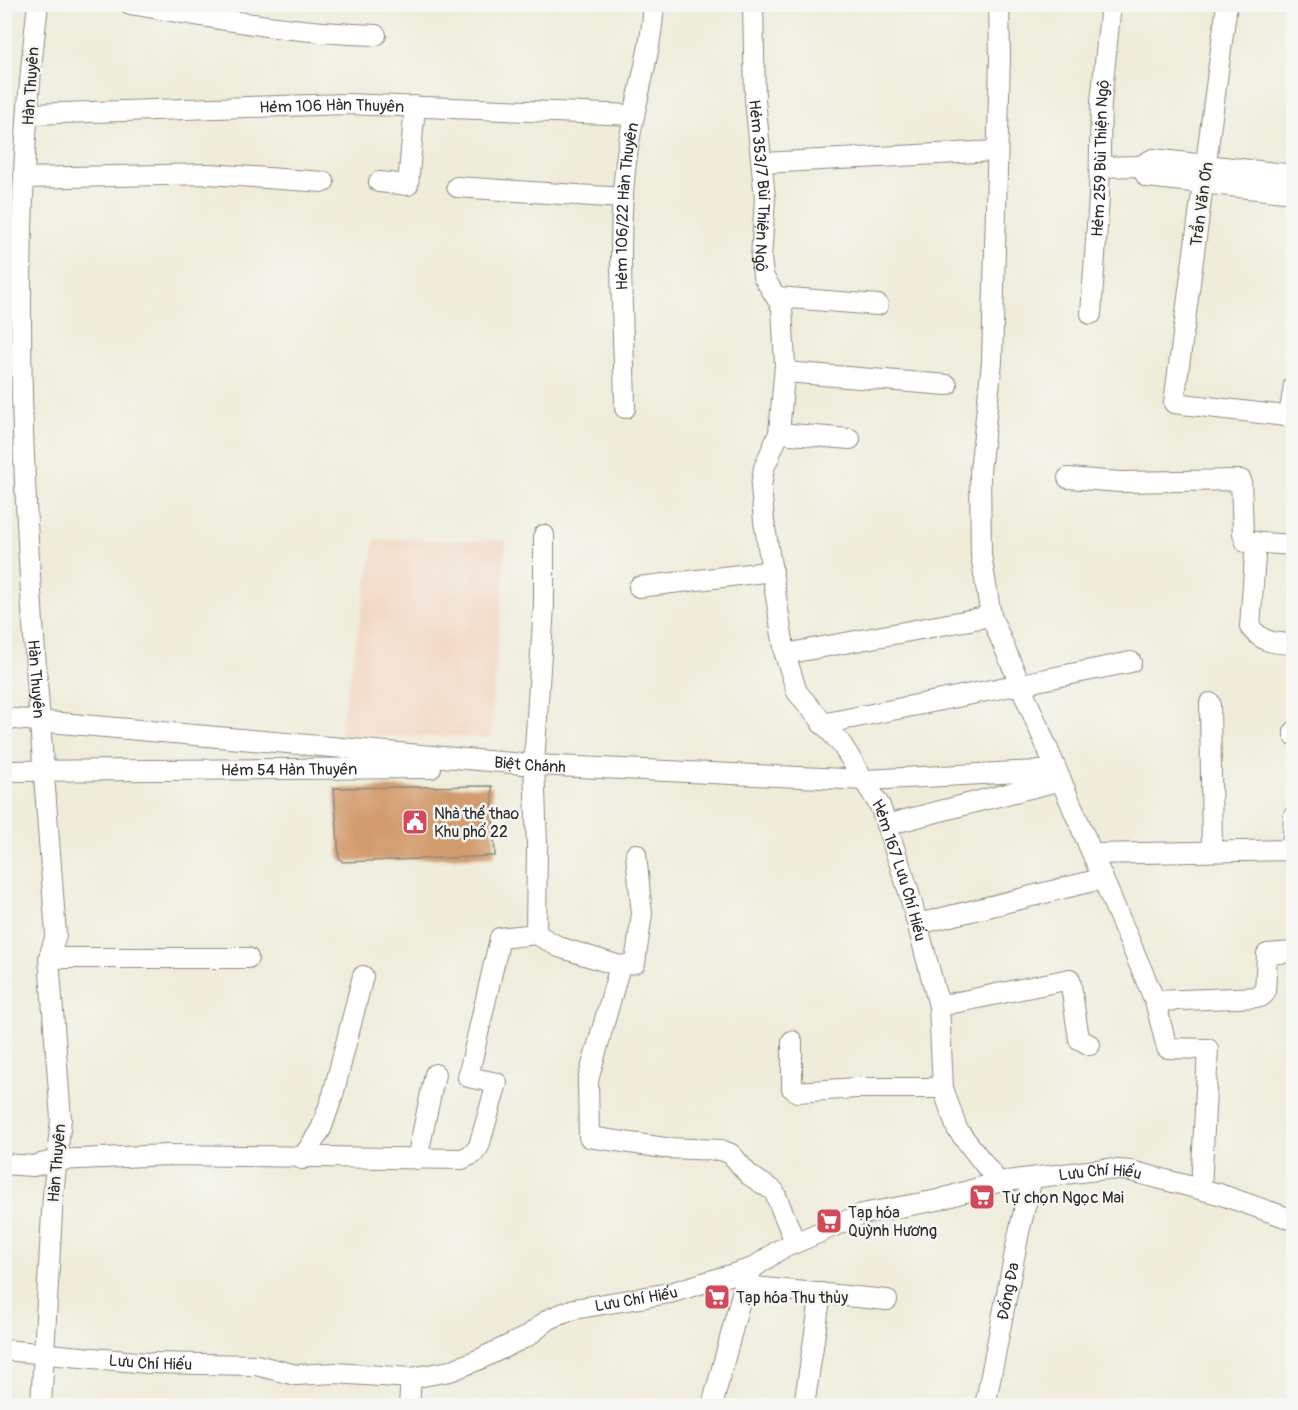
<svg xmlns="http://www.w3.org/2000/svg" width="1298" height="1410" font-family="Pangolin,sans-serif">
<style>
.built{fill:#f2d4be}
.building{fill:#d39c6e}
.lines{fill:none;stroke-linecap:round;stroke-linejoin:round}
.minor-casing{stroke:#8d8c82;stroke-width:22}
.minor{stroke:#fff;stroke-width:20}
.labels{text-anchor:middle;stroke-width:5;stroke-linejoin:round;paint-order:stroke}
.street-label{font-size:16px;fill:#2b2b2b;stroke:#f6f6f2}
.poi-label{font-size:16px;fill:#2b2b2b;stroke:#f6f6f2;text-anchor:start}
</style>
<rect width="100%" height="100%" fill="#f6f6f2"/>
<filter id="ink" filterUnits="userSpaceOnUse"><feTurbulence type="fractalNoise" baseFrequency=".0167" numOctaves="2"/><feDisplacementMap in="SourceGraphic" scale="12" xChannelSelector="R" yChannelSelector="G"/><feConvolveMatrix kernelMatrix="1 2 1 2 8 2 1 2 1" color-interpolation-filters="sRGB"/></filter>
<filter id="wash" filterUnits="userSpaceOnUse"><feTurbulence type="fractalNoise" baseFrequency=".008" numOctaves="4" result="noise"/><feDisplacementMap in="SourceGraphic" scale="24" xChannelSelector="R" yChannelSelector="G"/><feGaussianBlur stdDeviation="1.35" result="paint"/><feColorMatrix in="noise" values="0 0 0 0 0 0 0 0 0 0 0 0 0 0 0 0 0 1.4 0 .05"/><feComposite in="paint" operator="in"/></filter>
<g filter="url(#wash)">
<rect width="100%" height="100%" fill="#efecd9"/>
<polygon class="built" points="375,539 506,541 490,738 339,735"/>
<g id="blocks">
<polygon class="building" points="492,786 495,856 343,862 339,858 334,788"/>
</g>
</g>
<g filter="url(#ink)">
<use href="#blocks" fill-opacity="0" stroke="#8d8c82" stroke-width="1.5"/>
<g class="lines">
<g class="minor-casing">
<g id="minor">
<path id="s1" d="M38,4C0,314 34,626 56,935L49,958L61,1119L53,1195L41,1406"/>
<path d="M130,4C212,18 292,33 376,35"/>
<path id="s2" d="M753,4L755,100L765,198L761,258L763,276L782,307L785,365L779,433L764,468L761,487L764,521L785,654L797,692L842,745L880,806L908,889L939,1006L943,1088L957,1129L998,1182"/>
<polyline points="999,4 1000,57 992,362 980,471 981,555 991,616 1155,1001 1167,1048 1208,1049 1201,1189"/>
<polyline points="1227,4 1174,403 1294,417"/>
<path id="s3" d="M29,114L346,104L634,115"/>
<polyline points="762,163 996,151"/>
<polyline points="1140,166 1147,177 1294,193"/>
<polyline points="1100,167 1140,166 1153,159 1294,175"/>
<polyline points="24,178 209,174 324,182"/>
<polyline points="379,182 408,185 415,106"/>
<polyline points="457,187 623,198"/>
<polyline points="777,297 878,305"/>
<path id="s4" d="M1091,314L1099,197L1101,102L1111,4"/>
<polyline points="785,372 947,385"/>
<path id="s5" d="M625,408C624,326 616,243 626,162C632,109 651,58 654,4"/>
<polyline points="1289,417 1294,385"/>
<polyline points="779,433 850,439"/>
<polyline points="1068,478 1120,482 1241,480 1243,533 1246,542 1294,545"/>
<path d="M1256,542L1250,627C1263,643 1274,643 1294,644"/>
<polyline points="639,587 773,571"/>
<polyline points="785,654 991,616"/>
<polyline points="1210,703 1212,850"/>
<path id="s6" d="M4,718L534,765L866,780L1056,770"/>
<polyline points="822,724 1131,662"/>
<polyline points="1294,732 1294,735"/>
<path id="s7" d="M4,771L431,768"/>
<polyline points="886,825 1061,780"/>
<polyline points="1292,850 1294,816"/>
<polyline points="636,854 642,914 635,963 620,966 588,1080 589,1137 665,1148 721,1150 731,1154 749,1175 774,1191 795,1242"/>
<polyline points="1094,854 1294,850"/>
<polyline points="918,924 1101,879"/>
<polyline points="536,934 537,844 534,765 544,605 544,535"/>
<polyline points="49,958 248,958"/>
<polyline points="1155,1001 1261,997 1265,993 1267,954 1294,952"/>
<polyline points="939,1006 1070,979 1079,1039 1090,1045"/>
<polyline points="792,1041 792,1088 797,1092 856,1088 943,1088"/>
<polyline points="302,1159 321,1129 333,1095 363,976"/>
<polyline points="417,1159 435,1074"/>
<polyline points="4,1164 33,1166 57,1160 167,1155 462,1159 473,1154 479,1146 497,1083 468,1077 500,938 536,934 559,947 620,966"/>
<polyline points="744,1286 887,1300"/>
<path id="s8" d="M4,1350L148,1363L256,1365L296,1375L335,1373L411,1378L450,1371L480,1359L528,1336L549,1319L574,1309L670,1293L753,1268L779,1250L862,1214L938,1200L998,1182L1105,1169L1131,1171L1219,1194L1294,1220"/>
<polyline points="409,1406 411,1378"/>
<polyline points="712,1406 744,1286 753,1268"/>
<polyline points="804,1406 821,1293"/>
<path id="s9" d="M985,1406L1019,1232L1032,1178"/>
</g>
</g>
<use href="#minor" class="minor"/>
</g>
</g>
<defs>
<g id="civic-square" transform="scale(1.35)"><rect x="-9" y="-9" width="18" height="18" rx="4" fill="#d1495b" stroke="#f6f6f2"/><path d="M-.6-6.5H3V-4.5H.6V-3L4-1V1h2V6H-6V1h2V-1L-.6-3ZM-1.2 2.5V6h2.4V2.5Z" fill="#fff"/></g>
<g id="supermarket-square" transform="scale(1.35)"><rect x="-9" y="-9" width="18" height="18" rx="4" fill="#d1495b" stroke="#f6f6f2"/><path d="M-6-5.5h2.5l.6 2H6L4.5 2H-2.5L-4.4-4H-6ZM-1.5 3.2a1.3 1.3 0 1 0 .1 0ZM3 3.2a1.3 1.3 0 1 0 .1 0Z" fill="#fff"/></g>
</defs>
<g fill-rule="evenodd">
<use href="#civic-square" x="415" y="822"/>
<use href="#supermarket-square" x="982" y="1197"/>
<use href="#supermarket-square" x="829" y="1221"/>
<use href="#supermarket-square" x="717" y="1297"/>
</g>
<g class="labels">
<g class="street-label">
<text transform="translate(30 86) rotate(-86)" y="6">Hàn Thuyên</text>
<text dy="6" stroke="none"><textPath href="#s3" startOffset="303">Hẻm 106 Hàn Thuyên</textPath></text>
<text dy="6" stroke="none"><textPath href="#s4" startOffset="156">Hẻm 259 Bùi Thiện Ngộ</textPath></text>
<text dy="6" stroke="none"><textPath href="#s2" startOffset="182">Hẻm 353/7 Bùi Thiện Ngộ</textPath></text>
<text transform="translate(1201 204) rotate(-82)" y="6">Trần Văn Ơn</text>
<text dy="6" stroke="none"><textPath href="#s5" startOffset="202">Hẻm 106/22 Hàn Thuyên</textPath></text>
<text dy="6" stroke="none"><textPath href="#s1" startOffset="676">Hàn Thuyên</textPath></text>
<text dy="6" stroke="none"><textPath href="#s6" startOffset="528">Biệt Chánh</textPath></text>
<text dy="6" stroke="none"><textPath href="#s7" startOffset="285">Hẻm 54 Hàn Thuyên</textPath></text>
<text dy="6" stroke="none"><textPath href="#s2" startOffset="910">Hẻm 167 Lưu Chí Hiếu</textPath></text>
<text transform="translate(56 1163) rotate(-85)" y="6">Hàn Thuyên</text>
<text dy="6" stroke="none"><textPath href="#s8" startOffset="1137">Lưu Chí Hiếu</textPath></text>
<text dy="6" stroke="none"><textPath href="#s9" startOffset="117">Đống Đa</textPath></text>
<text dy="6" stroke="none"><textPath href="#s8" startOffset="651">Lưu Chí Hiếu</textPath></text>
<text dy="6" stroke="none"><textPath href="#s8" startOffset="147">Lưu Chí Hiếu</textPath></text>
</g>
<g class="poi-label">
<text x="434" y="819">Nhà thể thao<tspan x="434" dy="18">Khu phố 22</tspan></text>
<text x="1002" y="1203">Tự chọn Ngọc Mai</text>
<text x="848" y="1218">Tạp hóa<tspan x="848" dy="18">Quỳnh Hương</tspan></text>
<text x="736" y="1303">Tạp hóa Thu thủy</text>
</g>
</g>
<rect width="1298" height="1410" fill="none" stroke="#f6f6f2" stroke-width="24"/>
</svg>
